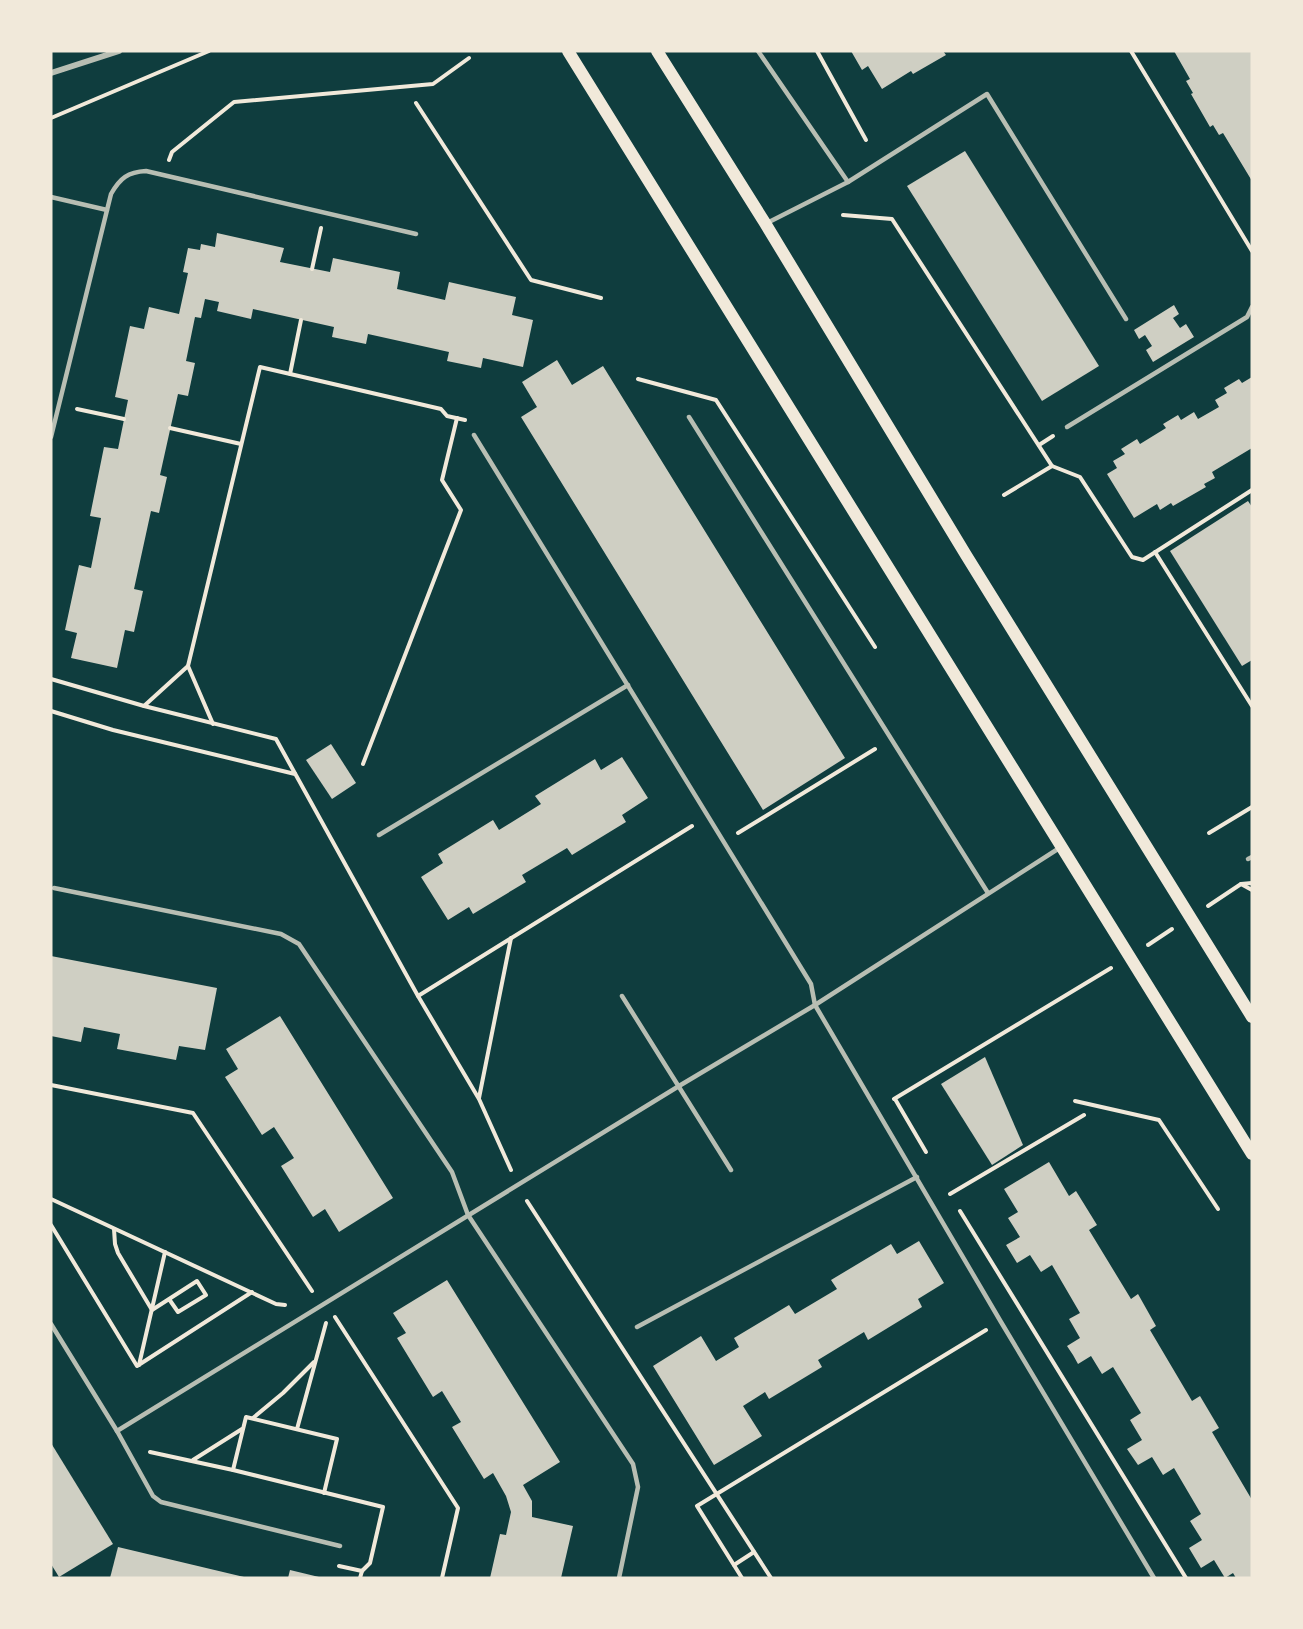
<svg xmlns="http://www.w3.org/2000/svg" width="1303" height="1629" font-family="Bitter,serif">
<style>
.building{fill:#cfcfc3}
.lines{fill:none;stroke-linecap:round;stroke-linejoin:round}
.path{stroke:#f1e9da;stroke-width:4}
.service{stroke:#b8beb3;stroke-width:4.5}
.minor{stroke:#b8beb3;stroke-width:6}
.secondary{stroke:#f1e9da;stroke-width:12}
</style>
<rect width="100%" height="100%" fill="#0f3d3e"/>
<g class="building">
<polygon points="851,51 943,51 946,55 913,74 911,71 882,89 868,66 862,70"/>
<polygon points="1174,51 1251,51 1252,181 1223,133 1219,135 1213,125 1210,127 1191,94 1193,93 1186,81 1190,79"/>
<polygon points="965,151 1099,366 1042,401 907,186"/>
<polygon points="217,233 284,248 280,262 330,272 333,258 400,272 397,289 445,300 449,282 516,297 512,315 533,320 523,367 483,358 481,368 447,361 449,352 368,334 366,344 332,337 334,327 253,309 251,319 217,311 219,302 205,299 201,318 195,317 186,361 195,363 188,396 178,394 160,475 167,477 159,513 151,511 134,589 143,591 134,632 125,630 117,668 71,658 77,633 65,630 79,565 91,568 101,518 90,516 104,447 118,449 128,400 115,397 130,326 144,329 149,307 179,314 188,273 183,272 188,248 200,250 201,244 215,247"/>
<polygon points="1174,305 1179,314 1173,318 1180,328 1186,324 1194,337 1153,362 1146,350 1152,346 1145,335 1139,339 1134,330"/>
<polygon points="557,360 572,385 603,366 845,758 763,810 521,417 537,407 522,382"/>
<polygon points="1252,377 1252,448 1212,472 1215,478 1204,484 1206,487 1173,506 1171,503 1160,510 1157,504 1134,518 1107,474 1117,468 1113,461 1125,454 1121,449 1137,439 1140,444 1166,428 1163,424 1178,415 1181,420 1194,412 1198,419 1219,407 1215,400 1227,393 1224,388 1239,379 1242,383"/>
<polygon points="1248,501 1252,507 1252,660 1242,666 1170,551"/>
<polygon points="331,744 356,783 332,799 306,760"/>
<polygon points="622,757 648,798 622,815 626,822 572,855 567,848 522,875 526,882 473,914 469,907 448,920 421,877 443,863 438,854 493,820 499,830 541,804 535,796 595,759 601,770"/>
<polygon points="51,956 217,988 205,1050 179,1046 176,1060 117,1049 120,1034 84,1027 81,1042 51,1036"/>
<polygon points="280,1016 393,1198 339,1232 325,1209 313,1217 281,1166 294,1158 274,1127 262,1135 225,1077 238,1069 226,1049"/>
<polygon points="985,1057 1023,1145 992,1165 941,1084"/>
<polygon points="1049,1162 1069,1196 1076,1191 1097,1225 1089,1230 1131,1299 1138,1294 1156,1326 1150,1330 1192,1401 1200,1396 1219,1428 1212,1432 1252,1500 1252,1578 1236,1578 1233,1573 1225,1578 1214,1560 1201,1568 1189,1548 1202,1540 1190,1521 1201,1514 1174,1468 1163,1475 1152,1457 1138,1465 1127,1449 1142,1440 1130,1420 1141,1413 1113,1367 1102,1374 1091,1356 1078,1364 1073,1355 1067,1346 1080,1338 1069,1319 1080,1313 1052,1265 1041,1272 1030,1255 1017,1263 1006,1245 1020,1237 1008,1218 1018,1212 1004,1189"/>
<polygon points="919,1241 944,1283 918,1299 922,1307 868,1340 864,1332 818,1360 822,1367 769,1399 765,1392 743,1406 762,1436 714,1465 653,1366 701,1336 716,1361 739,1347 734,1338 789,1305 795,1314 837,1289 831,1280 891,1244 897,1254"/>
<polygon points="447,1280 560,1462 523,1485 532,1501 532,1517 573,1526 561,1578 490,1578 500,1534 506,1535 511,1512 506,1496 493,1473 484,1479 452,1427 461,1422 442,1391 433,1397 397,1338 406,1333 393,1313"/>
<polygon points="51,1443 113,1544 59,1577 51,1564"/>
<polygon points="118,1547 244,1577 244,1578 110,1578"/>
<polygon points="290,1570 319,1577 319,1578 288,1578"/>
</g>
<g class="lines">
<g class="path">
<polyline points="817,51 866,140"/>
<polyline points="1131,51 1252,251"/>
<polyline points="416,103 531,280 601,298"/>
<polyline points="51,118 209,51"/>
<polyline points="169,160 172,152 234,102 433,84 469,58"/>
<polyline points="843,215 892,219 1052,466"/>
<polyline points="312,269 321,228"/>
<polyline points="290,374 301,320"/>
<polyline points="638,379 716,400 875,647"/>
<polyline points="77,409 124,419"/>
<polyline points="170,428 241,444"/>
<polyline points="1039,445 1053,436"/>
<polyline points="1004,495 1052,466 1080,477 1132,557 1143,560 1252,490"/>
<polyline points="1155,552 1252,706"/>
<polyline points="188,666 260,367 441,409 447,416 465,420"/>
<polyline points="51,679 144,706 276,739 418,996 479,1099 511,1170"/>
<polyline points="144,706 188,666 213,724"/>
<polyline points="51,711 113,730 295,774"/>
<polyline points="363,764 461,510 442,480 457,418"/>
<polyline points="738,833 875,749"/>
<polyline points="1209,833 1252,807"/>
<polyline points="1241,884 1252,890"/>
<polyline points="1208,906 1241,884 1252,883"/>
<polyline points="1148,945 1172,929"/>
<polyline points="418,996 692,826"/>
<polyline points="51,1085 193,1113 312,1291"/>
<polyline points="479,1098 511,938"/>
<polyline points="894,1099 1111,968"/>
<polyline points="895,1099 926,1152"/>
<polyline points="1075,1101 1159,1120 1218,1209"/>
<polyline points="950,1194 1084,1115"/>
<polyline points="51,1199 276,1304 285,1305"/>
<polyline points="527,1201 771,1578"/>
<polyline points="960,1211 1186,1578"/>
<polyline points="51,1225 137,1366 252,1292"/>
<polyline points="114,1229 115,1244 118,1253 152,1310 197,1281 206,1295 178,1312 169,1299"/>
<polyline points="335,1317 458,1508 442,1578"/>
<polyline points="139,1365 165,1252"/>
<polyline points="253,1418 283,1393 314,1362"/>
<polyline points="297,1429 326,1323"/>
<polyline points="150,1452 233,1470 383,1507 370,1563 362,1571 339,1566"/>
<polyline points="193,1460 242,1429"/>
<polyline points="233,1470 246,1417 337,1439 324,1493"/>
<polyline points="734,1565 754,1552"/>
<polyline points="360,1578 362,1571"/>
<polyline points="742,1578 697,1506 986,1330"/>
</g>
<g class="service">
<polyline points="758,51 848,182"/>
<polyline points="51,197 107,210"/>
<polyline points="767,223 848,182 987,94 1126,319"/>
<polyline points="689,417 988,893"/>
<polyline points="1067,427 1247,317 1252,307"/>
<polyline points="474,435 811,984 815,1005 1001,1322 1154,1578"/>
<path d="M51,437L111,194C120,178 128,172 146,171L416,234"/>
<polyline points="379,835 628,685"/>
<polyline points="1248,859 1252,857"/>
<polyline points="54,888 281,934 299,944 452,1172 468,1215 633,1464 638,1487 619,1578"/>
<polyline points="622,996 731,1170"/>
<polyline points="51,1324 117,1431 153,1496 161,1502 340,1546"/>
<polyline points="637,1327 917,1177"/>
<polyline points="117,1431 679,1086 815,1005 1061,847"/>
</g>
<polyline class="minor" points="51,73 119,51"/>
<g class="secondary">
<polyline points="568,51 1252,1154"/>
<polyline points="657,51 765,223 966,555 1252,1017"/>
</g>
</g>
<rect width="1303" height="1629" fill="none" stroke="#f1e9da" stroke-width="105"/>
</svg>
